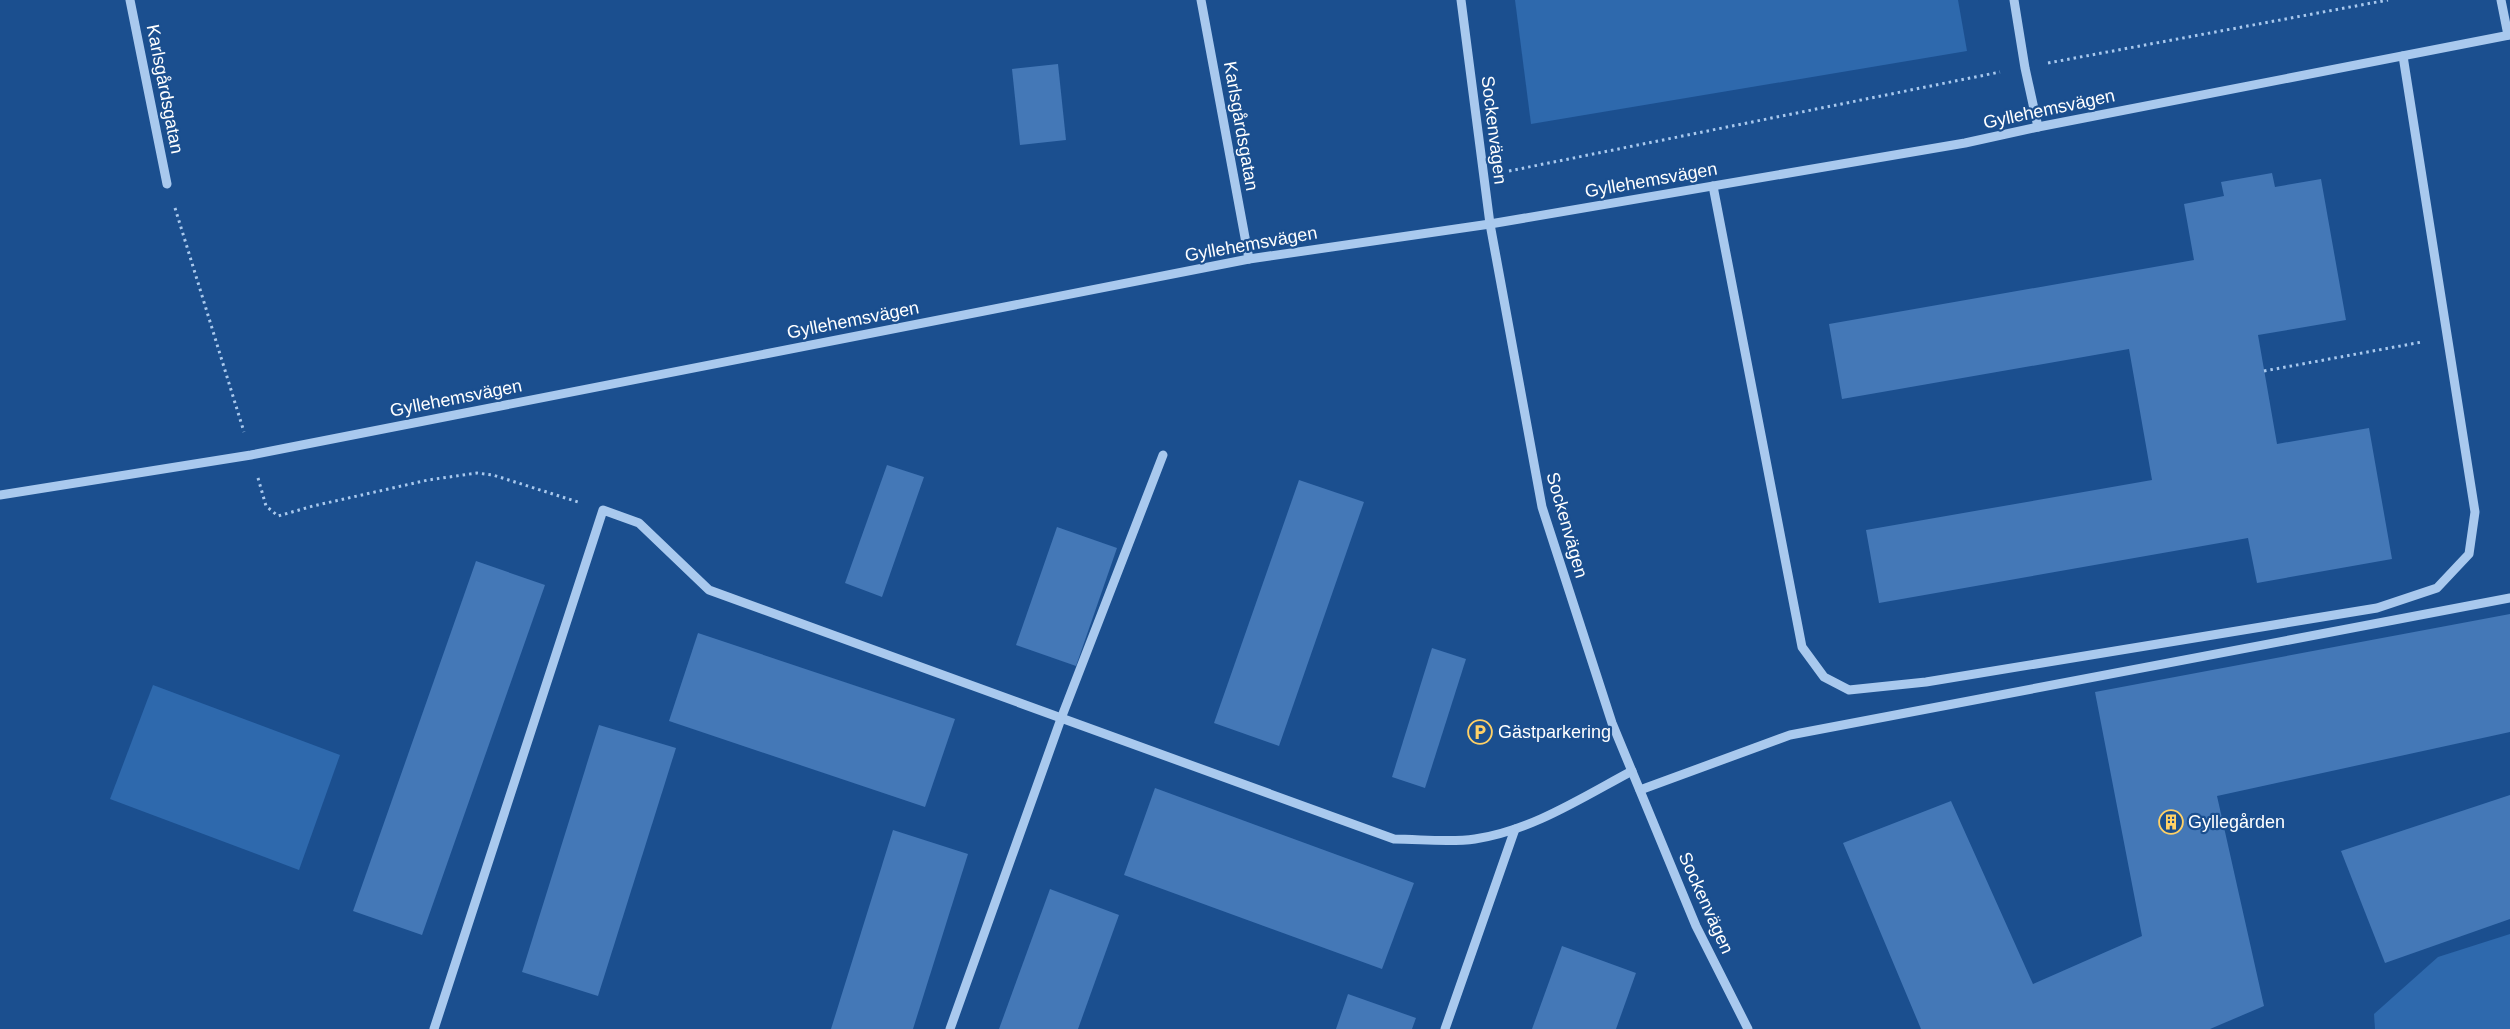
<svg xmlns="http://www.w3.org/2000/svg" width="2510" height="1029" font-family="Helvetica,sans-serif">
<style>
.green{fill:#2e69ad}
.building{fill:#4478b7}
.lines{fill:none;stroke-linecap:round;stroke-linejoin:round}
.path{stroke:#a9c9ee;stroke-width:3;stroke-dasharray:2.5 4;stroke-linecap:butt}
.minor{stroke:#a9c9ee;stroke-width:9}
.labels{text-anchor:middle;stroke-width:4.5;stroke-linejoin:round;paint-order:stroke}
.street-label{font-size:18px;fill:#fff;stroke:#1b4f8f}
.poi-label{font-size:18px;fill:#fff;stroke:#1b4f8f;text-anchor:start}
</style>
<rect width="100%" height="100%" fill="#1b4f8f"/>
<g class="green">
<polygon points="1515,0 1958,0 1967,51 1531,124"/>
<polygon points="153,685 340,755 299,870 110,799"/>
<polygon points="2510,934 2510,1029 2375,1029 2374,1014 2438,957"/>
</g>
<g class="building">
<polygon points="1058,64 1066,140 1020,145 1012,69"/>
<polygon points="2272,173 2275,187 2321,179 2346,320 2258,335 2277,444 2369,428 2392,559 2257,583 2248,538 1879,603 1866,530 2152,480 2129,349 1842,399 1829,324 2194,260 2184,204 2224,196 2221,182"/>
<polygon points="887,465 924,477 882,597 845,583"/>
<polygon points="1299,480 1364,502 1279,746 1214,723"/>
<polygon points="1057,527 1117,548 1076,666 1016,645"/>
<polygon points="476,561 545,585 422,935 353,911"/>
<polygon points="2510,614 2510,732 2217,796 2264,1006 2210,1029 1921,1029 1843,843 1951,801 2033,984 2142,936 2095,692"/>
<polygon points="698,633 955,719 925,807 669,721"/>
<polygon points="1432,648 1466,659 1425,788 1392,777"/>
<polygon points="599,725 676,748 598,996 522,972"/>
<polygon points="1155,788 1414,883 1382,969 1124,875"/>
<polygon points="2510,795 2510,919 2385,963 2341,851"/>
<polygon points="893,830 968,854 913,1029 831,1029"/>
<polygon points="1050,889 1119,915 1078,1029 999,1029"/>
<polygon points="1562,946 1636,973 1616,1029 1532,1029"/>
<polygon points="1348,994 1416,1018 1412,1029 1336,1029"/>
</g>
<g class="lines">
<g class="path">
<polyline points="2048,63 2388,0"/>
<polyline points="1509,171 2000,72"/>
<polyline points="175,208 244,432"/>
<polyline points="2264,371 2422,342"/>
<polyline points="258,478 266,506 278,516 313,506 428,480 477,473 493,475 578,502"/>
</g>
<g class="minor">
<polyline points="130,0 167,184"/>
<polyline points="1201,0 1249,259"/>
<polyline points="1461,0 1490,224 1542,507 1612,723 1696,926 1748,1029"/>
<polyline points="2014,0 2025,68 2038,127"/>
<polyline points="2501,0 2508,35"/>
<polyline points="1713,186 1802,647 1824,677 1849,690 1926,682 2377,608 2437,588 2469,554 2475,512 2403,56"/>
<polyline points="0,495 251,455 1249,259 1490,224 1965,143 2038,127 2510,35"/>
<polyline points="1640,790 1790,735 2510,598"/>
<path d="M434,1029L603,510L639,523L709,590L1394,839C1420,839 1449,843 1475,839C1531,831 1583,797 1632,771"/>
<polyline points="950,1029 1062,716 1163,455"/>
<polyline points="1445,1029 1515,829"/>
</g>
</g>
<defs>
<g id="parking-ring" transform="scale(1.25)"><circle r="9.5" fill="#1b4f8f" stroke="#ffd166" stroke-width="1.5"/><path d="M-3.5-5.5H1a3.5 3.5 0 0 1 0 7H-1V5.5H-3.5ZM-1-3.4V-.6H.8a1.4 1.4 0 0 0 0-2.8Z" fill="#ffd166"/></g>
<g id="building-ring" transform="scale(1.25)"><circle r="9.5" fill="#1b4f8f" stroke="#ffd166" stroke-width="1.5"/><path d="M-4-6H4V6H1V3H-1V6H-4ZM-2.5-4.3h1.7v1.8h-1.7ZM.8-4.3h1.7v1.8H.8ZM-2.5-1h1.7V.8h-1.7ZM.8-1h1.7V.8H.8Z" fill="#ffd166"/></g>
</defs>
<g fill-rule="evenodd">
<use href="#parking-ring" x="1480" y="732"/>
<use href="#building-ring" x="2171" y="822"/>
</g>
<g class="labels">
<g class="street-label">
<text transform="translate(165 89) rotate(79)" y="6">Karlsgårdsgatan</text>
<text transform="translate(2049 109) rotate(-12)" y="6">Gyllehemsvägen</text>
<text transform="translate(1241 126) rotate(80)" y="6">Karlsgårdsgatan</text>
<text transform="translate(1494 130) rotate(83)" y="6">Sockenvägen</text>
<text transform="translate(1651 180) rotate(-10)" y="6">Gyllehemsvägen</text>
<text transform="translate(1251 244) rotate(-10)" y="6">Gyllehemsvägen</text>
<text transform="translate(853 320) rotate(-11)" y="6">Gyllehemsvägen</text>
<text transform="translate(456 398) rotate(-11)" y="6">Gyllehemsvägen</text>
<text transform="translate(1567 525) rotate(74)" y="6">Sockenvägen</text>
<text transform="translate(1706 903) rotate(66)" y="6">Sockenvägen</text>
</g>
<g class="poi-label">
<text x="1498" y="738">Gästparkering</text>
<text x="2188" y="828">Gyllegården</text>
</g>
</g>
</svg>
